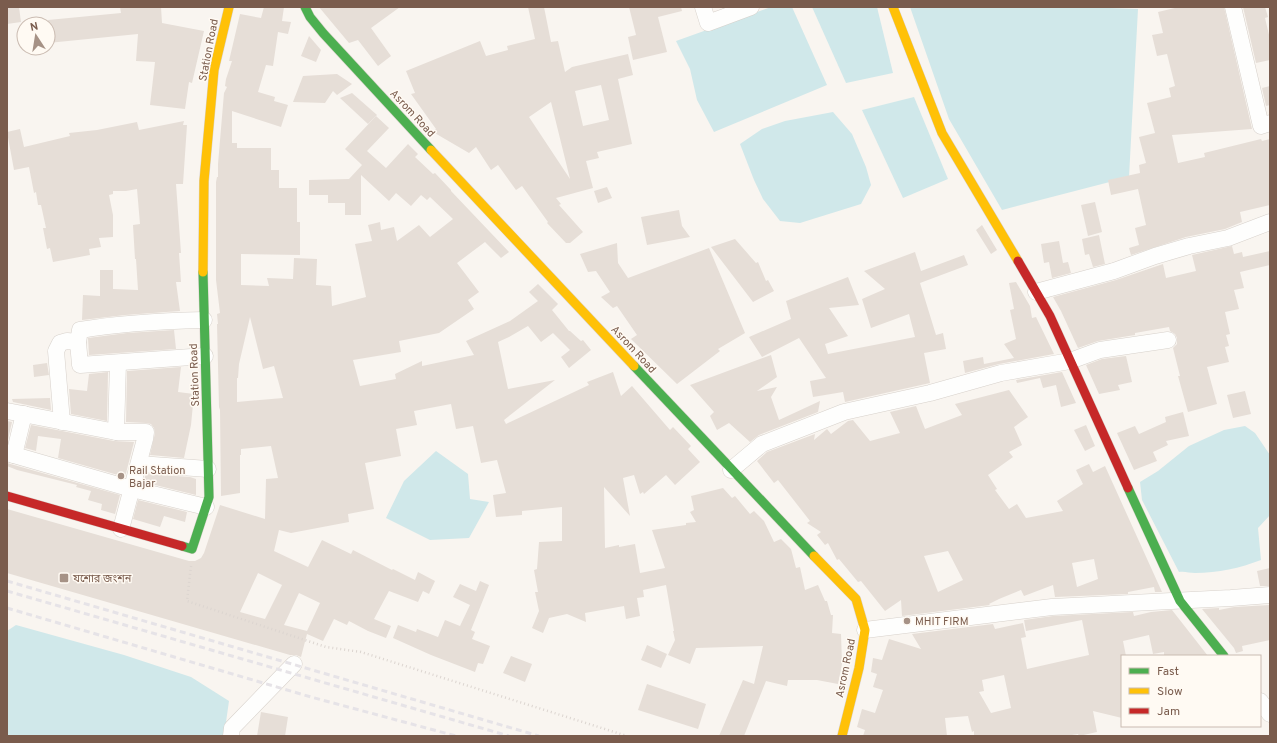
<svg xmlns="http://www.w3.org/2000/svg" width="1277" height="743" font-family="Overpass,'Noto Sans Bengali',sans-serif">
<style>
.water{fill:#d0e8ea}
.building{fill:#e6ded7;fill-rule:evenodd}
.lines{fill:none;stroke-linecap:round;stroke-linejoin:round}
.street-casing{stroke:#d7d1cb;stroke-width:17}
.fast-casing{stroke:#d9d2cb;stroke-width:10}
.slow-casing{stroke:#d9d2cb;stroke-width:10}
.jam-casing{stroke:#d9d2cb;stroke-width:10}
.path{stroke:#dcd5d0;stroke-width:2.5;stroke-dasharray:1 3;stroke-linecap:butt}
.street{stroke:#fefefd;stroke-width:16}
.fast{stroke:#4caf50;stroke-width:9}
.slow{stroke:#ffc107;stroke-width:9}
.jam{stroke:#c62828;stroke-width:9}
.rail{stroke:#e6e3e7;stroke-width:3;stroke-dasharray:6 4;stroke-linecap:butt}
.poi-dot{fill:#a69286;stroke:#fffaf3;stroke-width:1.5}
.labels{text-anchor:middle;stroke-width:3;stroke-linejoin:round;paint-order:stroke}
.street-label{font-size:11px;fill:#7a5c4d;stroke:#fffaf3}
.poi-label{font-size:11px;fill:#7a5c4d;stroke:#fffaf3;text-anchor:start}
</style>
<rect width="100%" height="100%" fill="#f9f5f0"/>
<g class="water">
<polygon points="771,7 792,7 827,85 714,132 697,100 690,69 676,41"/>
<polygon points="812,7 877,7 893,73 846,83"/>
<polygon points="910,7 1109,7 1109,8 1138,9 1129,177 1002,210 949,119"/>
<polygon points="914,97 948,179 903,198 862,110"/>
<polygon points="833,112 852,134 866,167 871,185 861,204 800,223 780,221 763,199 754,180 740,144 762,129 785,121"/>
<path d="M1245,426L1255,433L1270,455V515L1258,528L1261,560C1240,568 1218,573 1195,573C1189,573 1185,571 1179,572L1142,500L1140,482L1158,471L1189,446L1224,430Z"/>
<polygon points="436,451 468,474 470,499 489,502 469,538 430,540 386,518 404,481"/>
<polygon points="16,625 124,655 191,677 229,701 224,736 7,736 7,631"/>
</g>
<g class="building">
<polygon points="7,7 19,7 21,22 7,24"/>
<polygon points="120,7 161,7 162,23 204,31 192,83 189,82 185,109 150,105 155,62 136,61 138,34 48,43 48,20 121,13"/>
<path d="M264,7H284L282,21L291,22L288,34L278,32L273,66L266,65L258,92L275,97L274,101L288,105L281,127L232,111V143H237V148H271V170H279V188H297V222H300V255L241,254V285L269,286L267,278L293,279L294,258L317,259L316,285L331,286L332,306L366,297L355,244L372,241L368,225L380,222L381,230L394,227L397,241L419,225L430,237L453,219L430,197L427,200L421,195L411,206L396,193L389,201L361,175V215H345V203H328V195H309V180L349,179L362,165L345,149L376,116L389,128L367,151L386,168L408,144L418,154L415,157L433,174L435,173L451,190V191L509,252L501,258L485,242L457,263L479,292L468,300L474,309L439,333L399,341L401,352L353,360L360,386L396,379L395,374L422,361V366L474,355L466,341L510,321L538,301L529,292L538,284L558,304L552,310L569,331H570L581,341L583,340L591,350L569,368L561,357L570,350L553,333L541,342L528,326L509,337L498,342L508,389L555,380L504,420L506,424L589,385L587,382L613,372L621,396L632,386L670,430L673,427L691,446L688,449L700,462L675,485L666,475L644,494L643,492L640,494L634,475L623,478L630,516L604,487L605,548L619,545V547L635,544L640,573L665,568L652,530L686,525V523L696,522L690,512L694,510L691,496L723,488L732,498L735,496L750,514L754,511L764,521L774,542L781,539L791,549L796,568L800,567L805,590L818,585L825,601H827L831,615H833L832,633L841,634L842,664L838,684L817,680H788L787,686L766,681L744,736H719L743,680L754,684L763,646L696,648L690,664L668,655L675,640L673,631H674L666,585L643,590L644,597L637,598L640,616L626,619L624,606L585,613L586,622L567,614L549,618L543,633L532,628L539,611L535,592H538L534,570L537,569L539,542L562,541V507L522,511V515L496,517L493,495L506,493L497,460L481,463L473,426L456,429L451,404L414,411L417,425L396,429L401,456L365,463L374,509L348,514L349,522L291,533L279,530L274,551L308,567L322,540L351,554L353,550L392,570L393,569L415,580L418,572L435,581L429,594L423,591L418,602L389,591L374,619L391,626L386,638L368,631L349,621L347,625L334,619L323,641L307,634L301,657L296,655H290L7,573V509L189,561H195L201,558L204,553L220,505L265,519L266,479L278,478L271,446L241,449V455H240V493L221,496L220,410L219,407L217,324H218L217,314L220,313L216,280V182L217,177H218V164L224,93L227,87L225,86L226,79L232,61H229L240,14L261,18ZM250,317L263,369L274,366L283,398L237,402V378H238L239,364ZM258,573L282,585L265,619L240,612ZM299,593L320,603L307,631L284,625Z"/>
<polygon points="319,7 400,7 371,28 391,56 378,66 358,40 349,43"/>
<path d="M528,7H544L551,42L558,41L565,72L572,67L628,54L633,75L618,79L632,144L597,152L599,158L586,161L593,188L556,198L561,204L559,205L583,232L570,243H566L547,223L548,222L522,186L516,190L498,165L491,170L476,147L469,153L433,132L436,129L411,94L415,93L406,71L480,41L486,56L508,50L507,46L535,39ZM601,85L609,120L583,126L575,91ZM551,102L570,179L529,117Z"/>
<polygon points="629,7 681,7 682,11 658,17 667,52 633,60 628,37 636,35"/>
<polygon points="1179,7 1224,7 1252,129 1172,135 1178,163 1205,157 1204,153 1261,139 1262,141 1270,139 1270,205 1240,212 1242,222 1225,229 1186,237 1131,255 1129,248 1139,245 1135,228 1146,225 1138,189 1111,195 1108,180 1140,173 1139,165 1146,163 1139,137 1155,133 1147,103 1171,97 1169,88 1175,86 1167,54 1157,56 1152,35 1163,33 1158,12"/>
<polygon points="1243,7 1265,7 1268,17 1265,18 1270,39 1270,60 1256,63"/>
<polygon points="309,36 321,50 316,62 301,56"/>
<polygon points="337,74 352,84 337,95 333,91 325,103 293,102 303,76"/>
<polygon points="1270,86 1270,105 1266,106 1262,88"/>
<polygon points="352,93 377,115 368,124 340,98"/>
<polygon points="184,121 183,125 187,125 183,184 176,184 181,253 179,253 181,282 176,282 180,311 125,315 82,320 83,295 100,296 100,270 113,270 113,289 138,290 136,259 135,259 133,225 140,224 137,189 126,191 113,191 113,194 109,195 113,215 113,237 99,238 101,247 89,249 90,255 53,262 50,248 47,249 43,228 46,228 41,205 38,205 36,192 34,193 29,167 14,170 7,132 20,129 24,147 70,136 69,133 97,130 137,122 139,130"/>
<polygon points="607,187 612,198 598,203 594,191"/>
<polygon points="1095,202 1102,232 1088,236 1081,205"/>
<polygon points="679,210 682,226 690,237 647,245 641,217"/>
<polygon points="982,225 997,250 991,254 976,230"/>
<polygon points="1099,235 1105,264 1093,267 1089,254 1085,255 1082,239"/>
<polygon points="735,239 756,263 758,262 766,281 768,280 774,291 753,302 711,247"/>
<polygon points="1059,241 1063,263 1068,262 1071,273 1052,278 1049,262 1044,263 1041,244"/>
<polygon points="617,243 618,263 628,278 709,248 745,333 718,349 720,351 677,384 631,339 637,335 617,306 613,308 601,297 610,292 596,271 588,272 580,254"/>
<polygon points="1232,246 1234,254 1242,252 1243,257 1270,251 1270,265 1240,272 1244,288 1234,290 1239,309 1225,312 1230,334 1226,335 1229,346 1225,347 1229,362 1207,367 1217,404 1188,412 1178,376 1180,376 1173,348 1177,344 1177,338 1175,334 1170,331 1169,327 1135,333 1135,335 1098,341 1078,348 1061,311 1053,297 1116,280 1163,264 1166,278 1196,271 1192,255"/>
<polygon points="915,252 921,271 964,255 968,265 920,283 936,335 943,333 946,349 924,353 930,383 845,402 843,392 813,397 810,381 826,378 799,338 762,357 749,337 791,319 786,301 848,277 859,305 829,308 848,336 825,344 828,354 915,337 909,314 871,328 862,299 885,289 864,271"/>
<polygon points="1016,282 1030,306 1032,318 1036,317 1054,354 999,364 965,373 963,361 983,357 984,364 1014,358 1004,344 1016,339 1010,310 1014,309 1009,283"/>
<polygon points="174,330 176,349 89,355 88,338 127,333"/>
<polygon points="771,355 777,377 757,391 777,387 771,397 779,420 820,401 818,412 759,435 750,442 729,423 717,430 710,416 714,412 690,385"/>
<polygon points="1126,356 1132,382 1118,385 1120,390 1099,394 1086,365 1102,359"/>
<polygon points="47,363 49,375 34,377 33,365"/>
<polygon points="181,367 178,392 194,394 191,425 184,458 150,455 155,433 154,428 151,424 146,423 126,422 127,371"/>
<polygon points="108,372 107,421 71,414 69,389 87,391 89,374"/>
<polygon points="1062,372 1076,403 1061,407 1056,385 1043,388 1040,378 1017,383 1016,380"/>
<path d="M1009,390L1028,417L1014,427L1022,445L1009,452L1013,457L988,475L997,489L995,490L1009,509L1017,504L1026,518L1063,511L1057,501L1083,484L1076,470L1089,464L1093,472L1105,466L1162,592H1155L1154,587L1128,592V594L1055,597L1053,585L1024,596L1021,590L999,599L989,604L990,605L902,616L901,600L885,611L861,581L858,582L839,559L837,560L828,543L825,545L817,535L821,532L807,523L810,521L778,480L774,483L757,461L767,452L815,434L814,440L827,429L831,434L848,421L853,420L870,441L900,433L890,412L916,406L925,429L962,415L955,404ZM948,551L963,580L938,592L924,556ZM1094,559L1098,579L1077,587L1072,563Z"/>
<polygon points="1245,391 1251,414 1233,418 1227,395"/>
<polygon points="50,398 51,410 13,402 12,399"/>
<polygon points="1183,412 1189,436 1166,441 1168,445 1153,452 1157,461 1134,470 1117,433 1135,426 1139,434 1166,422 1165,417"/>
<polygon points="7,421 12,422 7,444"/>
<polygon points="31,425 114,441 134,442 125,477 58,458 61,439 38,436 36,451 25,448"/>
<polygon points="1086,425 1095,446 1085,451 1074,430"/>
<polygon points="7,463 120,495 115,514 101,510 102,504 88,500 91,491 76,487 77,485 17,470 7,466"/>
<polygon points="146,474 190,477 196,479 196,495 143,482"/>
<polygon points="138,500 187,512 185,522 164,516 160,527 133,519"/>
<polygon points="1270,568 1270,586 1260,586 1257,571"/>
<polygon points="480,581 489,585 471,630 475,632 472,639 490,646 483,664 478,663 475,672 431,655 393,638 398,625 416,632 417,629 438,637 445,620 460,626 470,605 453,597 460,584 476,591"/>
<polygon points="1270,605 1270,640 1242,646 1243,651 1236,653 1234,648 1202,609 1219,608 1219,610 1234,607"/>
<path d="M1172,610L1208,656H1164V652L1153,654L1149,635L1123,641L1126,656H1122V718L1093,711L1097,732L1079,736L1078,734L1066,736H974V731L972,732L968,716L945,718L947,736H863L865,730L857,727L862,709L875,713L883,690L873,687L877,674L871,672L873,658L882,660L889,639L921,649L912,634L993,624L995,629L1023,623L1026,637L1021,638L1027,669L1089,655L1082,620L1026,631L1024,620L1053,616L1133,612L1134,616L1151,612ZM1004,675L1011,708L991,713L979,692L984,691L982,680Z"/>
<polygon points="647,645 667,654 661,668 641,660"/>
<polygon points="511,656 532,664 525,682 503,673"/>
<polygon points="647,684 706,704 698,729 638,710"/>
<polygon points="261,712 288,717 285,736 257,736"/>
</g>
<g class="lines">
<g class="street-casing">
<g id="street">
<polyline points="703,7 708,23 751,7"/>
<polyline points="1233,7 1261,126 1270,123"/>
<polyline points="1036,292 1114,271 1155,256 1189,246 1228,238 1270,222"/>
<path d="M204,320C162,321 121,323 80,330L78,342L80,365L205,356"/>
<polyline points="118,363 116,432 146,432 145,439 121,529"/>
<polyline points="7,411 116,432"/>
<polyline points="62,422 56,351 60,343 67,341 78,342"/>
<polyline points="7,453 132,489 206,507"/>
<polyline points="14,455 24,414"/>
<polyline points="139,464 208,469"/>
<polyline points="731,470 762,444 844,412 930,393 1001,373 1070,361 1100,350 1168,340"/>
<polyline points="865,630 1052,607 1231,598 1270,595"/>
<polyline points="1260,701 1270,714"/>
<polyline points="231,736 232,728 294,664"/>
</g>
</g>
<g class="fast-casing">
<g id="fast">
<polyline points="305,7 310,17 323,33 431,150"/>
<polyline points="634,366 814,556"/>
<polyline points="1128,488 1180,601 1224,656"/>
<polyline points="182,546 192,549 209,497 203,272"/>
</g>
</g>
<g class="slow-casing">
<g id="slow">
<polyline points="893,7 942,133 1018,261"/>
<polyline points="431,150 634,366"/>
<polyline points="203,272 204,181 214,70 229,7"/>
<polyline points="814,556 856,599 865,630 859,668 842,736"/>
</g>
</g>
<g class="jam-casing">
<g id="jam">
<polyline points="1018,261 1050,316 1128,488"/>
<polyline points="7,496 182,546"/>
</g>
</g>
<polyline class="path" points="191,566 187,601 326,647 361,652 627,736"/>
<use href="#street" class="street"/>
<use href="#fast" class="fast"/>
<use href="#slow" class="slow"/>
<use href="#jam" class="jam"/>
<g class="rail">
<polyline points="7,581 539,736"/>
<polyline points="7,591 509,736"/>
<polyline points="7,608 311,697 456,736"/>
</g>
</g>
<g class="poi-dot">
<circle cx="121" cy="476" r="4"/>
<rect x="59" y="573" width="10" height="10" rx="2"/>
<circle cx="907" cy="621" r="4"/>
</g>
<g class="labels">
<g class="street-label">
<text transform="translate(208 50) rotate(-79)" y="4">Station Road</text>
<text transform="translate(413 113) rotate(47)" y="4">Asrom Road</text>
<text transform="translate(634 349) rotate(47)" y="4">Asrom Road</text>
<text transform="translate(194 375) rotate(-92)" y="4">Station Road</text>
<text transform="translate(845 668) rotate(-78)" y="4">Asrom Road</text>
</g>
<g class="poi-label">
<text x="129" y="474">Rail Station<tspan x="129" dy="13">Bajar</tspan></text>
<text x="73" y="582">যশোর জংশন</text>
<text x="915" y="625">MHIT FIRM</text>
</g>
</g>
<rect width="1277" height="743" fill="none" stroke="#7a5c4d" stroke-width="16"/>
<rect x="1121" y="655" width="140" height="72" fill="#fffaf3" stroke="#cabbb1"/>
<rect x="1129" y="668" width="20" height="6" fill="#4caf50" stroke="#cabbb1"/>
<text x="1157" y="675" font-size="12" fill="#7a5c4d">Fast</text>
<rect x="1129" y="688" width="20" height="6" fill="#ffc107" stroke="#cabbb1"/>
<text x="1157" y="695" font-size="12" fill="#7a5c4d">Slow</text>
<rect x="1129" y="708" width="20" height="6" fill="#c62828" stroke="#cabbb1"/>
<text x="1157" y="715" font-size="12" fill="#7a5c4d">Jam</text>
<g transform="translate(36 36) rotate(348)"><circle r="19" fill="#fffaf3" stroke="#cabbb1"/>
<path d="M0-3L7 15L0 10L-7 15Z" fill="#a69286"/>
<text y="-6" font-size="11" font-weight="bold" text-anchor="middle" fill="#7a5c4d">N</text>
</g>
</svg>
